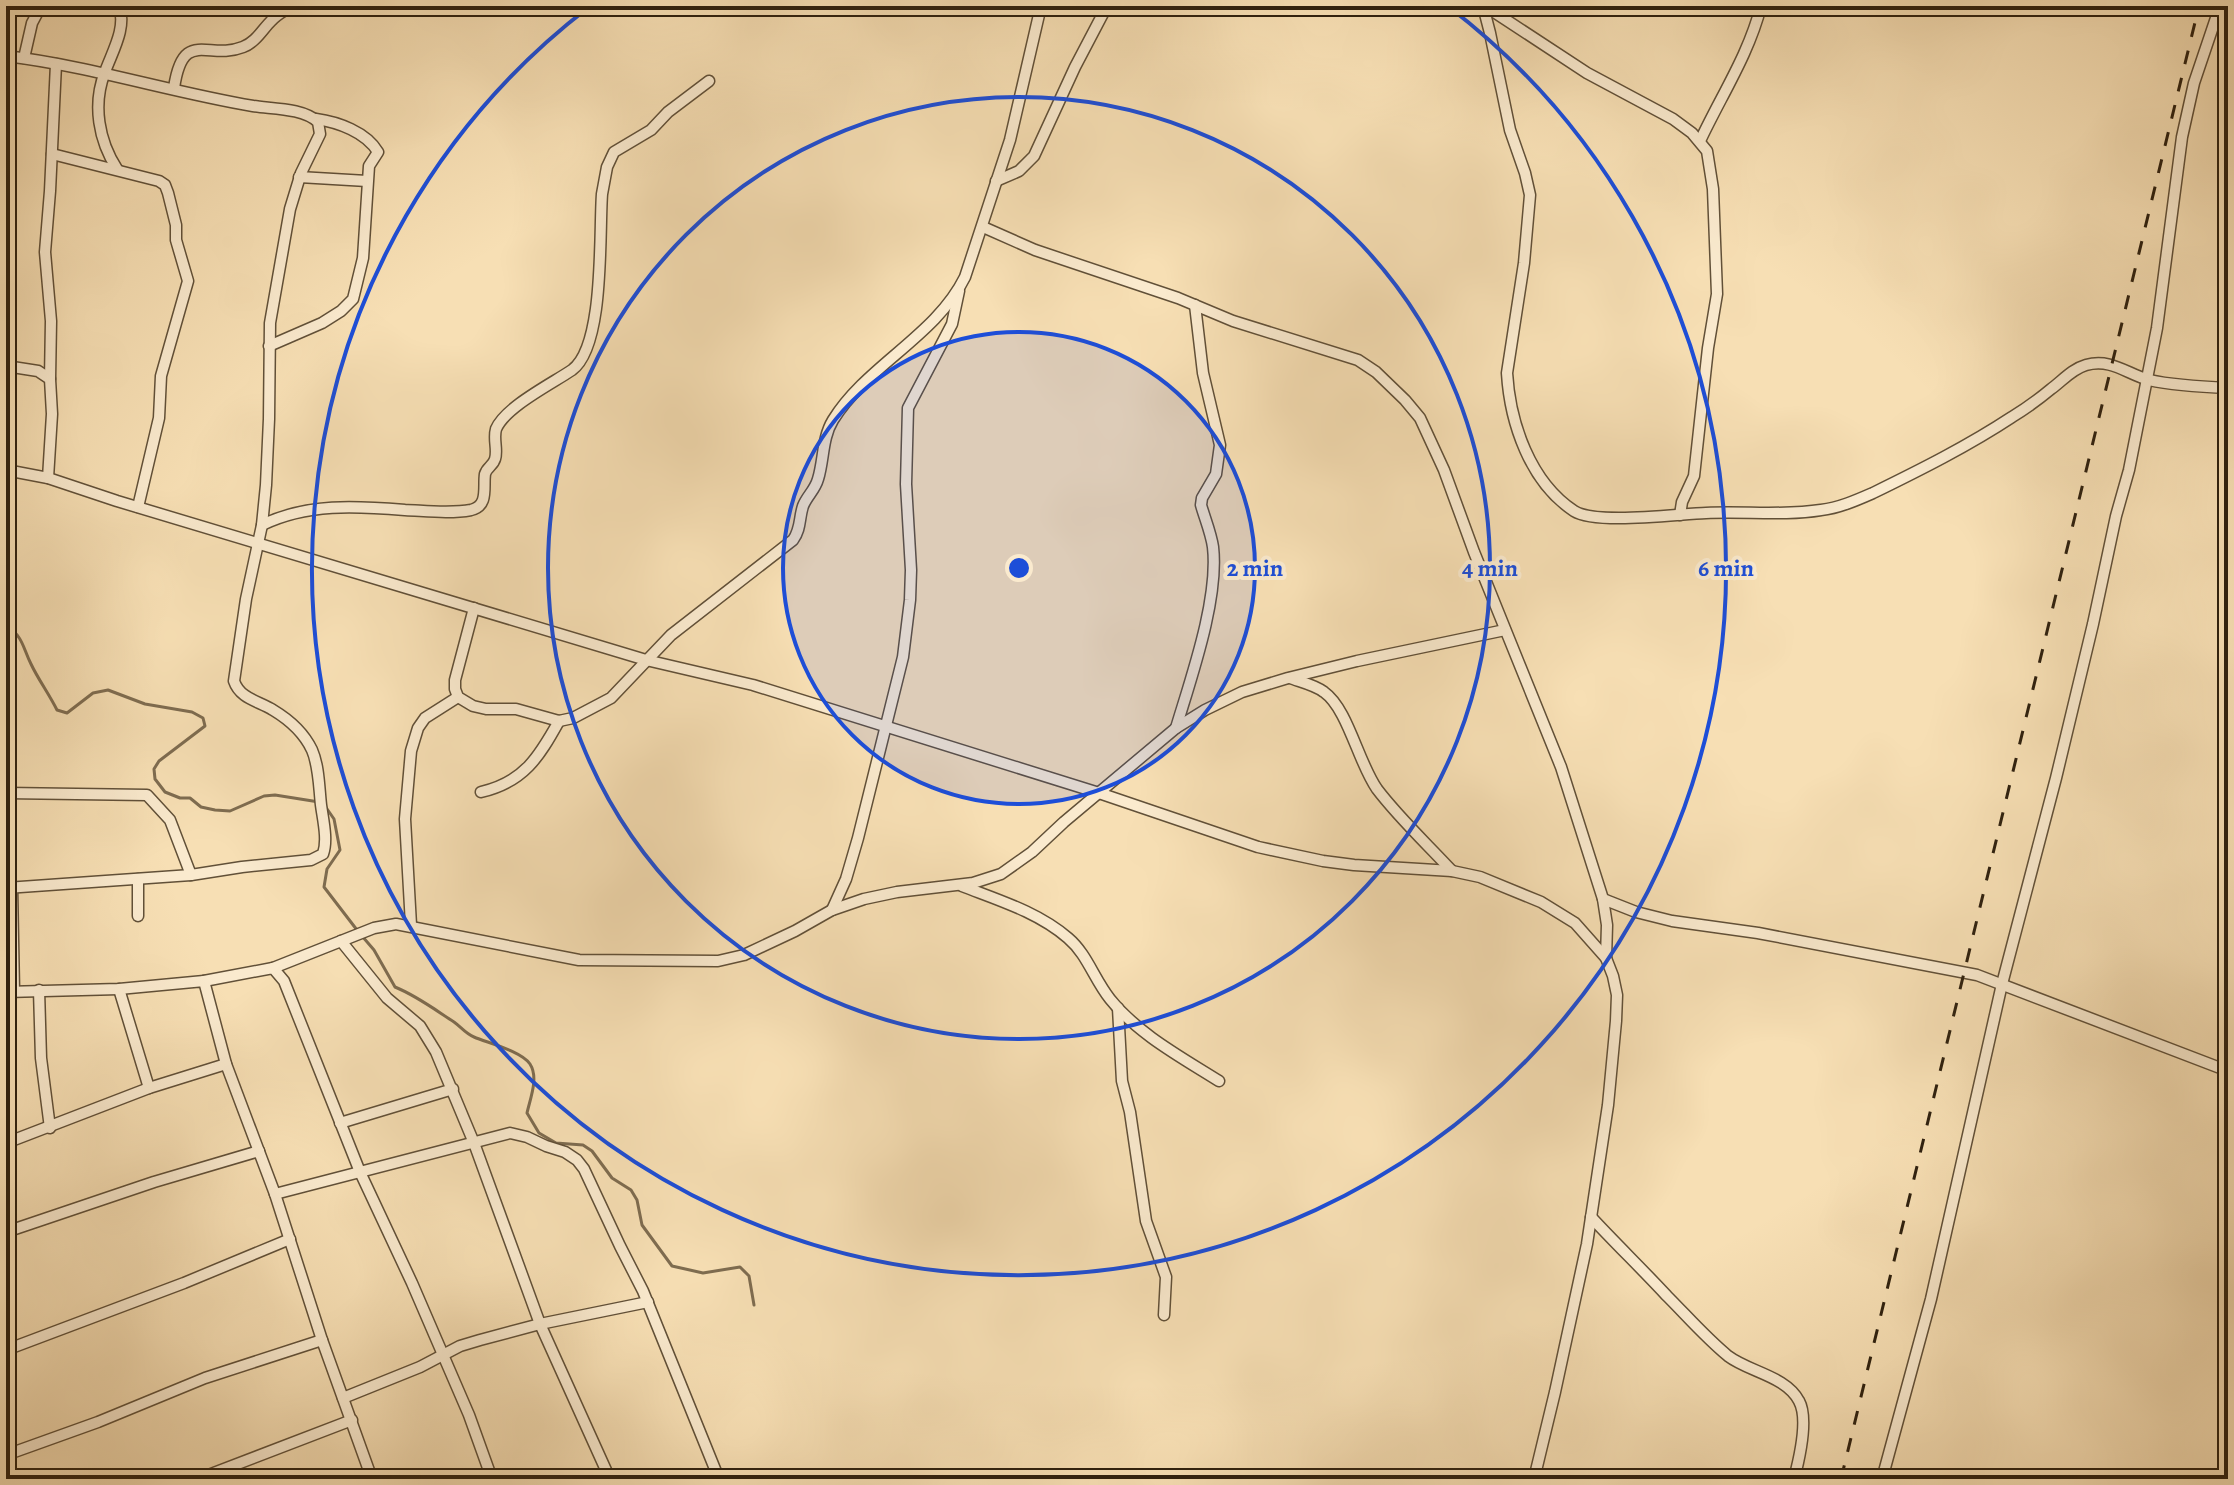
<svg xmlns="http://www.w3.org/2000/svg" width="2234" height="1485" font-family="Alegreya,serif">
<style>
.lines{fill:none;stroke-linecap:round;stroke-linejoin:round}
.stream{stroke:#7e6c50;stroke-width:3}
.minor-casing{stroke:#615038;stroke-width:13}
.minor{stroke:#faeace;stroke-width:10}
.rail{stroke:#2f210f;stroke-width:3;stroke-dasharray:14 14;stroke-linecap:butt}
.ring{fill:none;stroke:#1d4ed8;stroke-width:4}
.centre{fill:#1d4ed8;stroke:#faeace;stroke-width:4}
.ring-label{font-size:24px;text-anchor:middle;font-weight:bold;fill:#1d4ed8;stroke:#faeace;stroke-width:8;stroke-linejoin:round;paint-order:stroke}
</style>
<rect width="100%" height="100%" fill="#f7dfb4"/>
<filter id="stains"><feTurbulence type="fractalNoise" baseFrequency=".0025" numOctaves="4"/><feColorMatrix values="0 0 0 0 .2 0 0 0 0 .09 0 0 0 0 .02 0 0 0 .5 -.17"/></filter>
<radialGradient id="worn" r=".72"><stop offset=".6" stop-color="#630" stop-opacity="0"/><stop offset="1" stop-color="#630" stop-opacity=".3"/></radialGradient>
<g class="lines">
<g class="stream">
<path d="M6,625C24,638 22,646 31,664C38,679 49,694 57,710L67,713L93,693L108,690L145,704L192,712L203,718L205,726L159,761L154,769L155,779L165,792L180,798H190L201,807L215,810L230,811L264,796L275,795L319,802"/>
<polyline points="325,806 334,819 340,850 327,869 324,887 357,930"/>
<path d="M362,936L374,950L395,987C417,996 434,1009 454,1022C461,1027 466,1034 474,1037C488,1043 521,1051 530,1064C539,1078 530,1099 527,1113L539,1133L556,1143L583,1145L592,1151L612,1178L631,1190L637,1200L642,1225L672,1266L703,1273L740,1267L749,1276L754,1305"/>
</g>
<g class="minor-casing">
<g id="minor">
<path d="M1483,6L1490,33L1510,130L1525,173L1530,195L1524,263L1507,373C1510,423 1530,482 1574,511C1596,525 1677,514 1706,513C1744,511 1784,516 1821,510C1839,508 1857,500 1873,493C1920,470 1968,446 2012,417C2025,409 2039,399 2051,389C2062,381 2072,369 2086,365C2111,358 2127,374 2149,380C2172,385 2204,387 2228,388"/>
<polyline points="1485,6 1587,73 1673,119 1692,133 1707,151 1713,189 1717,294 1708,348 1694,476 1682,502 1680,515"/>
<path d="M6,56C90,66 170,92 253,106C273,109 303,108 318,122L320,134L301,173L290,209L270,323L269,419L266,485L262,525L246,599L234,681C240,699 259,701 273,710C288,719 304,733 312,750C319,766 319,787 321,805C323,820 328,840 323,854L311,860L242,867L191,875L6,888"/>
<polyline points="24,58 32,23 41,6"/>
<path d="M174,88C183,27 208,61 243,47C256,42 262,30 271,21C276,15 284,11 291,6"/>
<path d="M1700,141C1721,96 1749,54 1761,6"/>
<polyline points="52,154 159,181 165,185 168,193 176,225 176,240 188,281 161,376 159,418 138,507"/>
<path d="M117,169C99,141 92,105 105,72C112,52 127,28 119,6"/>
<polyline points="299,177 367,181"/>
<polyline points="996,181 1019,171 1034,156 1075,67 1107,6"/>
<polyline points="983,227 1035,250 1178,298 1233,321 1358,360 1376,372 1405,400 1420,418 1444,470 1474,552 1561,767 1603,899 1607,925 1606,958"/>
<path d="M269,346L322,323L341,311L353,299L363,258L369,166L378,152C366,132 338,122 316,119"/>
<polyline points="6,366 38,371 50,379 52,414 48,478"/>
<polyline points="50,379 51,321 45,252 50,191 56,64"/>
<polyline points="6,470 48,478 117,501 646,660 753,685 1099,793 1258,847 1323,861 1354,865 1452,871 1480,877 1541,902 1575,923 1606,958 1613,976 1617,995 1616,1021 1608,1105 1587,1244 1555,1392 1534,1479"/>
<path d="M262,525C307,503 356,506 405,510C427,511 450,514 471,510C489,506 483,487 485,474C487,467 493,466 495,459C498,450 493,439 496,429C505,407 553,383 572,370C605,346 599,233 602,194L607,167L614,152L651,130L668,112L709,81"/>
<path d="M474,608L455,680V689L458,697L473,706L486,709H516L559,721L573,718L611,698L671,635L793,540C801,529 799,518 803,506C807,496 815,490 818,479C824,460 822,438 833,420C867,365 936,336 965,277L1010,140L1041,6"/>
<path d="M1290,678C1301,682 1315,685 1324,692C1348,709 1358,762 1377,789C1399,818 1427,844 1452,871"/>
<path d="M1176,728C1191,678 1219,599 1213,547C1211,533 1205,519 1201,505L1202,498L1216,474L1220,445L1203,373L1195,305"/>
<path d="M481,792C524,782 539,757 559,721"/>
<polyline points="6,793 147,795 170,820 191,875"/>
<polyline points="138,879 138,916"/>
<path d="M962,886C998,900 1038,912 1068,938C1087,954 1094,979 1110,999C1138,1034 1181,1057 1219,1081"/>
<polyline points="12,887 14,991"/>
<polyline points="1603,899 1636,912 1672,921 1758,933 1977,975 2228,1071"/>
<polyline points="832,910 846,879 858,838 903,657 910,600 911,570 906,484 908,408 952,324 959,291"/>
<polyline points="411,925 405,819 411,751 418,728 425,718 458,697"/>
<polyline points="341,941 387,998 420,1026 436,1052 474,1143 540,1324 610,1479"/>
<polyline points="273,968 374,928 396,924 579,960 718,961 744,955 795,931 832,910 864,899 897,892 973,883 1001,874 1032,852 1064,822 1176,728 1205,710 1242,692 1288,678 1357,661 1505,630"/>
<polyline points="204,981 273,968 284,981 360,1172 412,1283 469,1415 492,1479"/>
<polyline points="119,989 149,1088"/>
<polyline points="39,990 41,1058 50,1128"/>
<polyline points="6,992 119,989 204,981 226,1064 275,1194 322,1340 372,1479"/>
<polyline points="1118,1008 1122,1081 1130,1112 1146,1221 1166,1277 1164,1315"/>
<polyline points="340,1123 453,1089"/>
<polyline points="6,1143 149,1088 226,1064"/>
<polyline points="275,1194 510,1133 527,1137 546,1146 565,1152 577,1160 584,1169 620,1246 643,1291 719,1479"/>
<path d="M1591,1217C1616,1244 1642,1269 1667,1296C1687,1316 1706,1338 1728,1356C1749,1372 1786,1376 1799,1401C1809,1419 1799,1460 1794,1479"/>
<polyline points="6,1232 154,1182 259,1151"/>
<polyline points="6,1350 184,1283 290,1239"/>
<polyline points="343,1398 420,1367 460,1346 480,1340 540,1324 648,1302"/>
<polyline points="6,1455 98,1422 205,1378 322,1340"/>
<polyline points="198,1479 352,1420"/>
<polyline points="1882,1479 1931,1299 2002,984 2056,778 2093,624 2116,516 2129,470 2157,328 2182,137 2194,83 2220,6"/>
</g>
</g>
<use href="#minor" class="minor"/>
<polyline class="rail" points="1841,1479 2199,6"/>
</g>
<circle cx="1019" cy="568" r="236" fill="#1d4ed8" fill-opacity=".12"/>
<g class="ring">
<circle cx="1019" cy="568" r="236"/>
<circle cx="1019" cy="568" r="471"/>
<path d="M1449 7A707 707 0 1 1 589 7"/>
</g>
<circle cx="1019" cy="568" r="12" class="centre"/>
<g class="ring-label">
<text x="1255" y="576">2 min</text>
<text x="1490" y="576">4 min</text>
<text x="1726" y="576">6 min</text>
</g>
<rect width="2234" height="1485" fill="none" stroke="#f7dfb4" stroke-width="32"/>
<rect x="8" y="8" width="2218" height="1469" fill="none" stroke="#2f210f" stroke-width="4"/>
<rect x="16" y="16" width="2202" height="1453" fill="none" stroke="#2f210f" stroke-width="2"/>
<rect width="100%" height="100%" filter="url(#stains)"/>
<rect width="100%" height="100%" fill="url(#worn)"/>
</svg>
